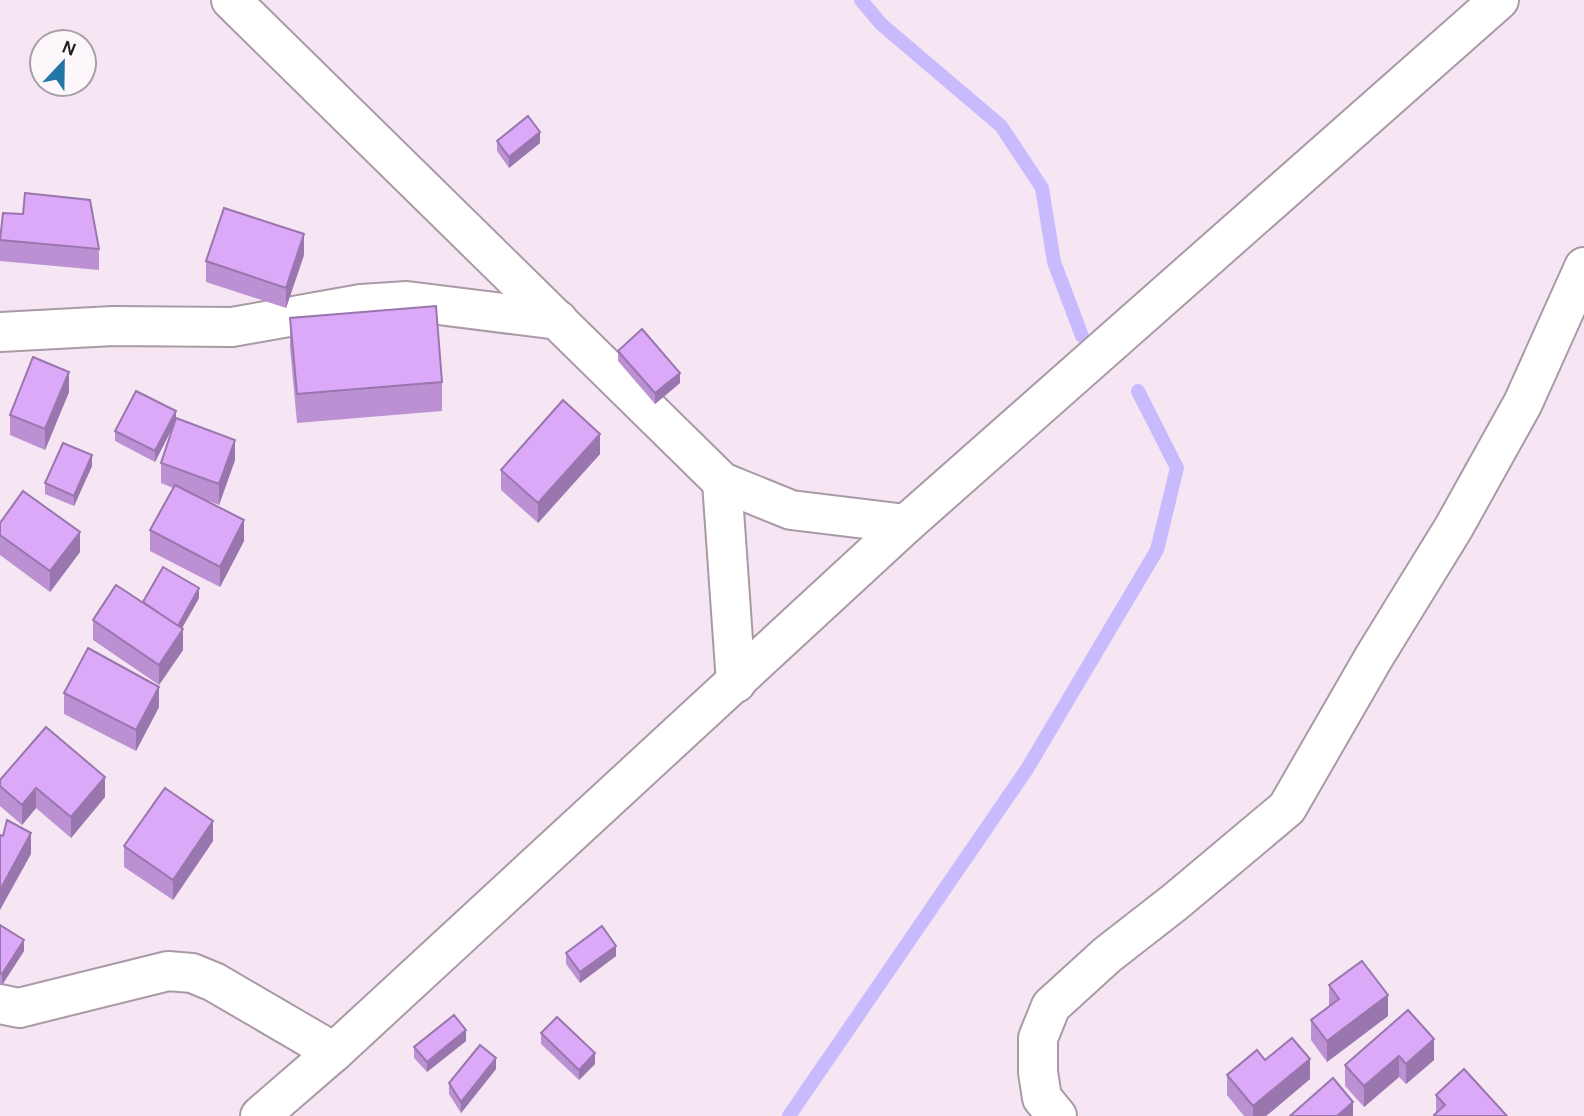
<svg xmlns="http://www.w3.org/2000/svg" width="1584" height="1116" font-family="Karla,sans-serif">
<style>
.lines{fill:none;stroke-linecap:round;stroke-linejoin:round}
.stream{stroke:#c9bafd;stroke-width:14}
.minor-casing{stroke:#a99aa6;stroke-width:42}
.secondary-casing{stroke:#a99aa6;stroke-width:42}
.minor{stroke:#fff;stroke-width:38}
.secondary{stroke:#fff;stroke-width:38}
.wall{fill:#bc91d4}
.shaded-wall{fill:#9976ad}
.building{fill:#dba9f7;stroke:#9976ad;stroke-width:2}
</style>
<rect width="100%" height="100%" fill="#f6e6f3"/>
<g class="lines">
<g class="stream">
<polyline points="861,0 881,24 1001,126 1042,188 1054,262 1082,336"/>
<polyline points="789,1116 1027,769 1157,550 1177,468 1138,391"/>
</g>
<g class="minor-casing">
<g id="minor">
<polyline points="231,0 722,482 791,510 906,524"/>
<polyline points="0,332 113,326 232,327 361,304 407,301 558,320"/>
<polyline points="722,482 736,683"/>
<polyline points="0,1004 19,1008 168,971 192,973 214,982 334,1052"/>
<polyline points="1057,1116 1042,1098 1038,1072 1038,1038 1051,1006 1107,955 1175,902 1287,808 1374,657 1454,527 1523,403 1584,267"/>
</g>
</g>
<g class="secondary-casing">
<polyline id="secondary" points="260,1116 334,1052 906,524 1499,0"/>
</g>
<use href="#minor" class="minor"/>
<use href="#secondary" class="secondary"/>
</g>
<g class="wall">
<polygon points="497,141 540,143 509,168 497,151"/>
<polygon points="0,239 99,249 99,270 0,261"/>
<polygon points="304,255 286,308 206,282 206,261"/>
<polygon points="290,318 442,382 442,411 297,423 290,347"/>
<polygon points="618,351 680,383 655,404 618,361"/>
<polygon points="69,392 45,450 10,435 10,415"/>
<polygon points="176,420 235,460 219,505 201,498 244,541 220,587 150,551 150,530 173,488 161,483 161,463 174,424 155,462 115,441 115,431"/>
<polygon points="600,454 538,523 501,490 501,470"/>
<polygon points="92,466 74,506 45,494 45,483"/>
<polygon points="0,523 80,552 50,592 0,555"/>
<polygon points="199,598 182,628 183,650 159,685 93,640 93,620 143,602"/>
<polygon points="64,693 159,707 136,751 64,714"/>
<polygon points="0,780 105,797 71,838 36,808 22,825 0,806"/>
<polygon points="213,841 173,900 124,867 124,846"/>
<polygon points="0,925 24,951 2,985 0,984"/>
<polygon points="566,953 616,956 580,983 566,964"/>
<polygon points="1329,985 1388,1016 1327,1062 1311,1040 1311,1020 1329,1006"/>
<polygon points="1408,1010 1434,1060 1406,1084 1399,1077 1364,1107 1345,1086 1345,1065"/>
<polygon points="541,1033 595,1064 579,1080 541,1044"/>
<polygon points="466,1041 427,1072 414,1058 414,1047"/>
<polygon points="496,1069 461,1113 449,1094 449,1083"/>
<polygon points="1227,1075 1310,1079 1266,1116 1244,1116 1227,1095"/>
<polygon points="1436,1095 1507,1116 1434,1116 1436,1114"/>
</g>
<g class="shaded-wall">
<polygon points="540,132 540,143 509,168 509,157"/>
<polygon points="304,234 304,255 286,308 286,288"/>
<polygon points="69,372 69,392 45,450 45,429"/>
<polygon points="680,373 680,383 655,404 655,393"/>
<polygon points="176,411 176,421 155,462 155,451"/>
<polygon points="600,434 600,454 538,523 538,503"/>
<polygon points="235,440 235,460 219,505 219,484"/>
<polygon points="92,455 92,466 74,506 74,496"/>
<polygon points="244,520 244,541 220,587 220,567"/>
<polygon points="80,532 80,552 50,592 50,571"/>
<polygon points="199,588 199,598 177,637 177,626"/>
<polygon points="183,629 183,650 159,685 159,665"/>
<polygon points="159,687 159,707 136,751 136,730"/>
<polygon points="105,777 105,797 71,838 71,817"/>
<polygon points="36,788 36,808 22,825 22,805"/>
<polygon points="213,821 213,841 173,900 173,880"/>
<polygon points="31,833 31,854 0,910 0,890"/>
<polygon points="24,940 24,951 2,985 2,974"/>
<polygon points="616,946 616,956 580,983 580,972"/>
<polygon points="1388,995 1388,1016 1327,1062 1327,1041"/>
<polygon points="466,1030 466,1041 427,1072 427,1062"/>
<polygon points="1434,1039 1434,1060 1406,1084 1406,1064"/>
<polygon points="595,1053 595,1064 579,1080 579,1070"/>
<polygon points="1399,1056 1399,1077 1364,1107 1364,1086"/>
<polygon points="496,1058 496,1069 461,1113 461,1102"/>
<polygon points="1310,1059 1310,1079 1266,1116 1253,1116 1253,1106"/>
<polygon points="1353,1102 1353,1116 1337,1116"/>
</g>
<g class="building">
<polygon points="528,116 540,132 509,157 497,141"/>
<polygon points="25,193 90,200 99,249 0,240 3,213 23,214"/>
<polygon points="224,208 304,234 286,288 206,261"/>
<polygon points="436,306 442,382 297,394 290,318"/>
<polygon points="642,329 680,373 655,393 618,351"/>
<polygon points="33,357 69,372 45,429 10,415"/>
<polygon points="136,391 176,411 155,451 115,431"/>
<polygon points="563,400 600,434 538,503 501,470"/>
<polygon points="176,418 235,440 219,484 161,463"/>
<polygon points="63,443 92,455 74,496 45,483"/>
<polygon points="175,485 244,520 220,567 150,530"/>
<polygon points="23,491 80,532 50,571 0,535 0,523"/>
<polygon points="163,567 199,588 178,626 143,602"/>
<polygon points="116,585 183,629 159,665 93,620"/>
<polygon points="88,648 159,687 136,730 64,693"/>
<polygon points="46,727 105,777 71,817 36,788 22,805 0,786 0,780"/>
<polygon points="165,788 213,821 173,880 124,846"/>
<polygon points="7,820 31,833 0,890 0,835 3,836"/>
<polygon points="0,925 24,940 2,974 0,973"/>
<polygon points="602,926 616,946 580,972 566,953"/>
<polygon points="1362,961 1388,995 1327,1041 1311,1020 1339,999 1329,985"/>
<polygon points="1408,1010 1434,1039 1406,1064 1399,1056 1364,1086 1345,1065"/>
<polygon points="454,1015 466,1030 427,1062 414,1047"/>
<polygon points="557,1017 595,1053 579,1070 541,1033"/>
<polygon points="1292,1038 1310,1059 1253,1106 1227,1075 1257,1050 1265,1060"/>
<polygon points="480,1045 496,1058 461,1102 449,1083"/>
<polygon points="1464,1069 1507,1116 1435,1116 1434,1115 1445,1105 1436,1095"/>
<polygon points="1333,1078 1353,1102 1337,1116 1290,1116"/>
</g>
<g transform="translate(63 63) rotate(22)"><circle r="33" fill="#fdf7fc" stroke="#a6a0a5" stroke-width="2"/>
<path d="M0-5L12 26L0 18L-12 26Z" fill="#2277a7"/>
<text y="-10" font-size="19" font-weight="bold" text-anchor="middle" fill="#231d22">N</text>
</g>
</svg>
